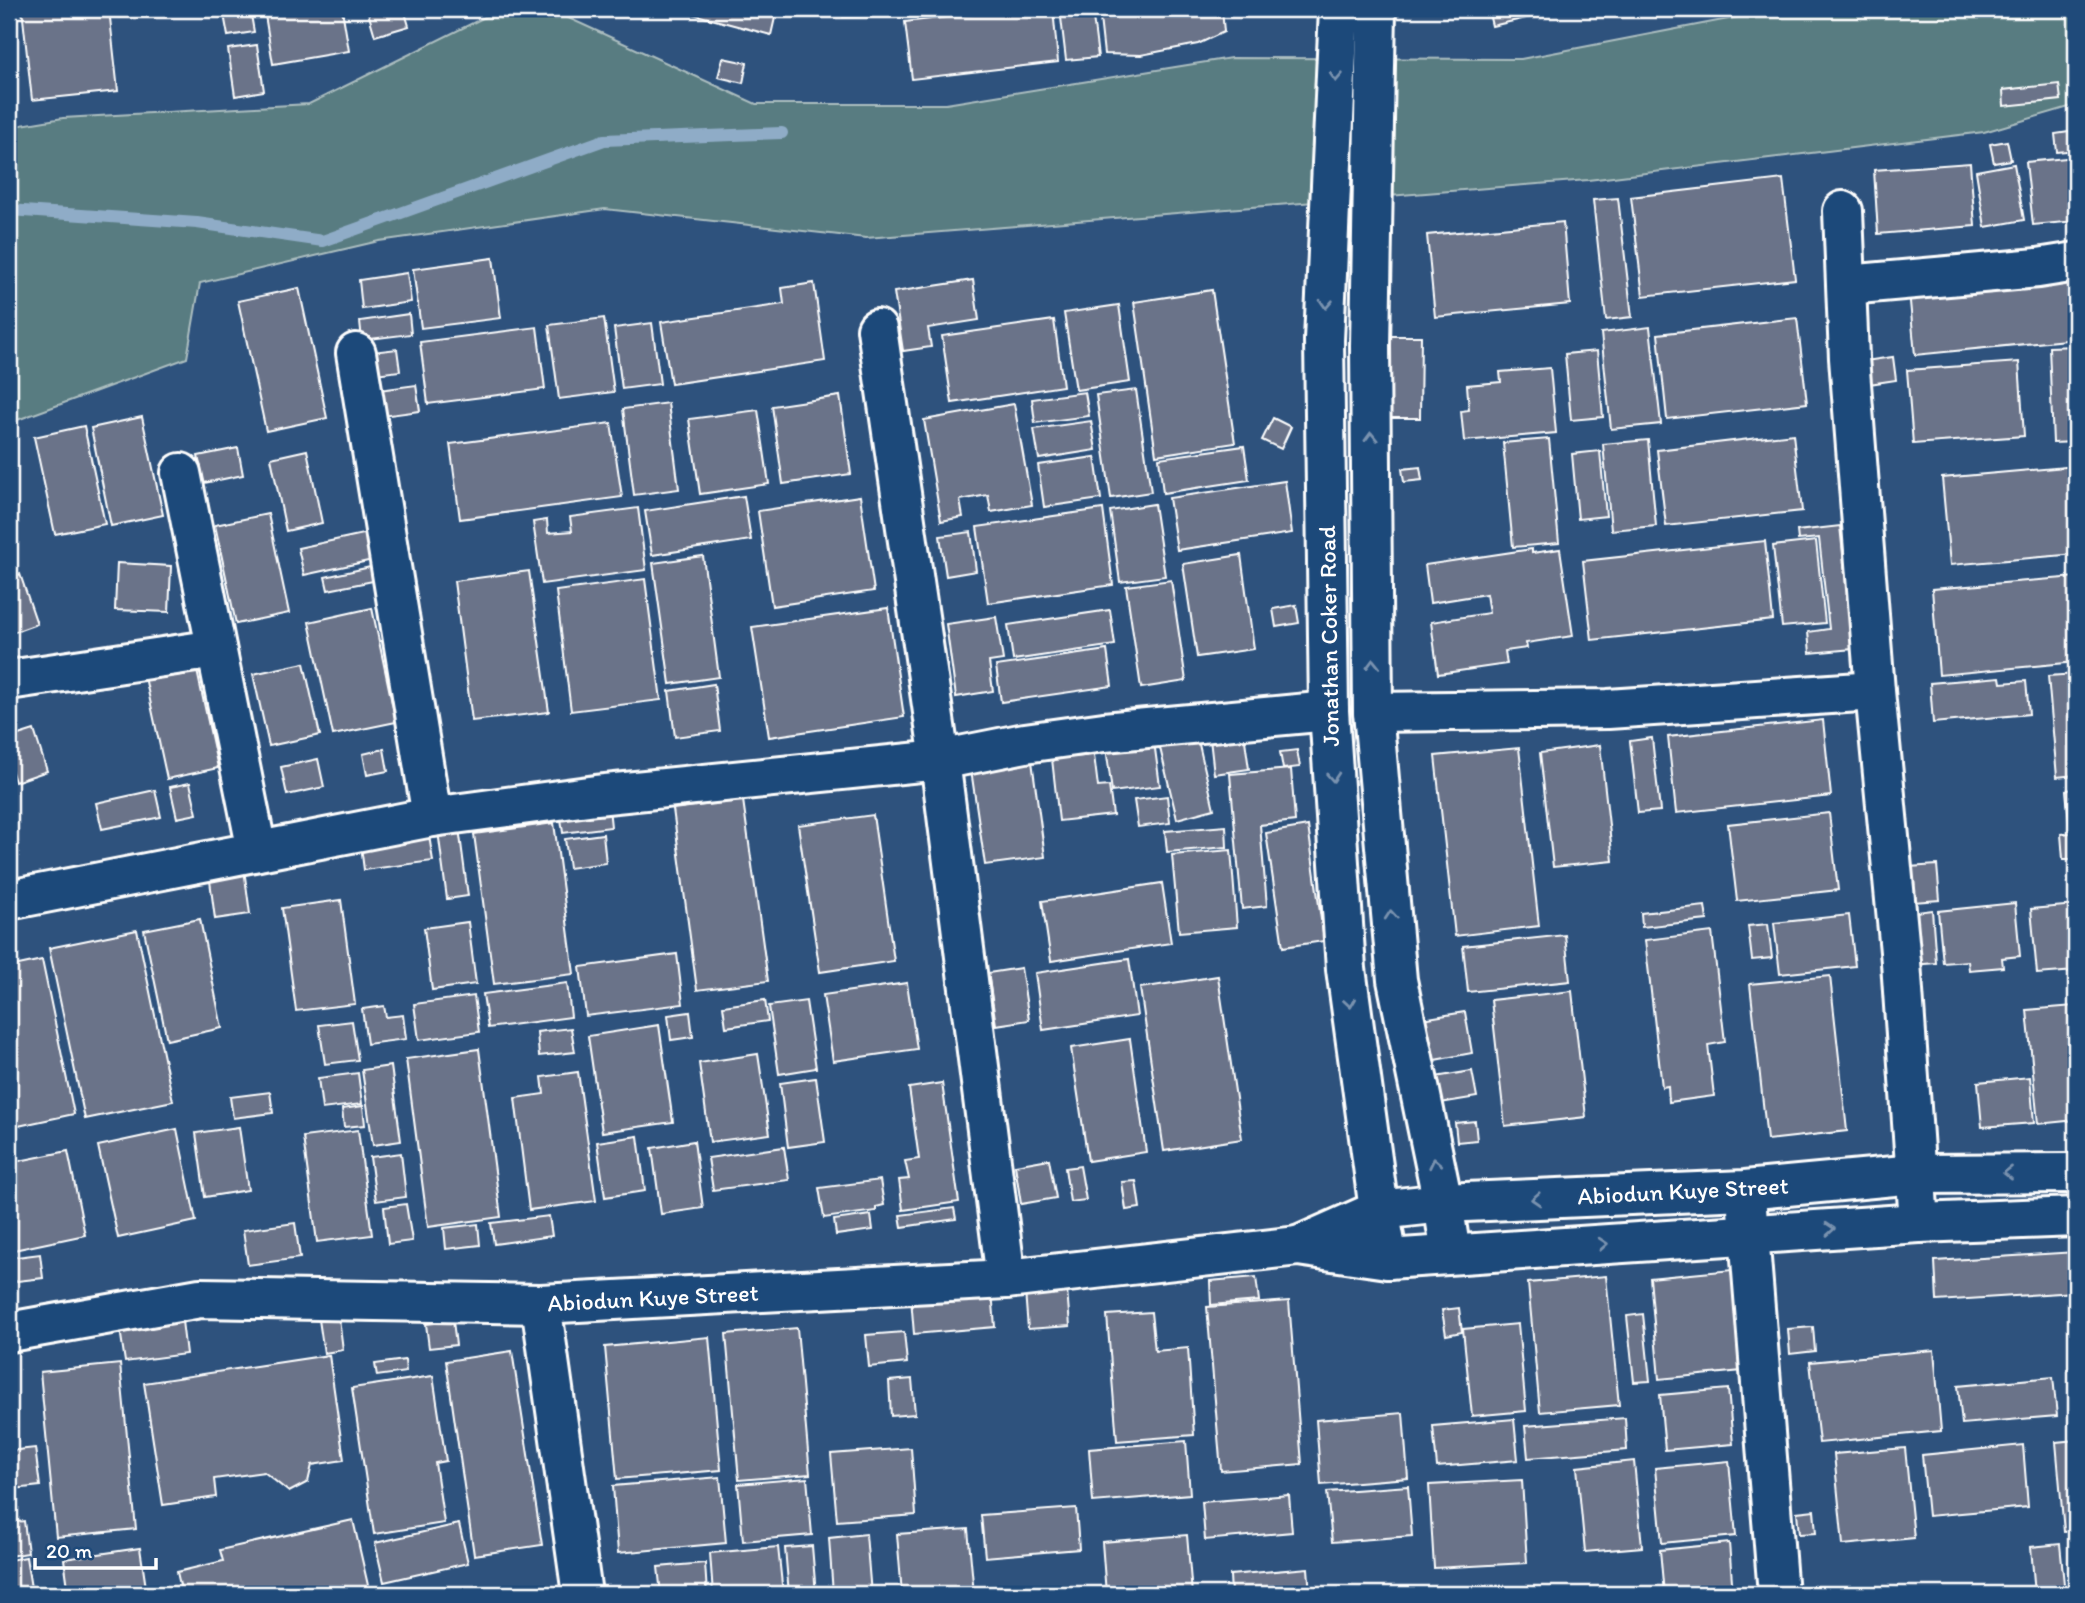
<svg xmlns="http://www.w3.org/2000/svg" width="2085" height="1603" font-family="Itim,sans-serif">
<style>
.green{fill:#597c81;stroke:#acbec0;stroke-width:2}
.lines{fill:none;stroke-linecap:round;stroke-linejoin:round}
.stream{stroke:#8facc7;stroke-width:12}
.building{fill:#6a7389;stroke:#fff;stroke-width:2}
.street-casing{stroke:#fff;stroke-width:44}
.street{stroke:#1f4a7a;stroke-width:38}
.oneway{stroke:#7992af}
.labels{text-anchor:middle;stroke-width:5;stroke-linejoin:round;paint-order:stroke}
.street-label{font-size:24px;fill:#fff;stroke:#1f4a7a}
</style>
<rect width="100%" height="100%" fill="#2e527d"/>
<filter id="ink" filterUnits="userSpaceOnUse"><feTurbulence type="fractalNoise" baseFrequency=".0143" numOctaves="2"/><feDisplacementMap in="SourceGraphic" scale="14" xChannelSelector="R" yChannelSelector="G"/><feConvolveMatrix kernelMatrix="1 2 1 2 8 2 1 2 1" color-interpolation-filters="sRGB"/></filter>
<g filter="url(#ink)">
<polygon class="green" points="501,9 549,9 756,104 946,104 1231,58 1521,59 1780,9 2076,9 2076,105 1984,132 1588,180 866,238 605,209 379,241 200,283 187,358 9,423 9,127 63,118 309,104"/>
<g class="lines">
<polyline class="stream" points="9,210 197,223 323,241 604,140 782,133"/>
</g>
<g class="building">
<polygon points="22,9 109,9 118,91 32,100"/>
<polygon points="118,9 152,9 153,11 120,17"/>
<polygon points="223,9 250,9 254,32 228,36"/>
<polygon points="264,9 342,9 349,51 273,64"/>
<polygon points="367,9 404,9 409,26 375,36"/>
<polygon points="674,9 777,9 771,35"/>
<polygon points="842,9 876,9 877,16 843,17"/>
<polygon points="906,9 958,9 906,14"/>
<polygon points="1019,9 1053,9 1058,62 912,79 905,22"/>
<polygon points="1060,9 1092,9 1098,57 1066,60"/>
<polygon points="1099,9 1222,9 1224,32 1198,44 1141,55 1104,54"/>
<polygon points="1488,9 1542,9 1543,14 1492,26"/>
<polygon points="257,45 264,91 235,96 228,49"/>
<polygon points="723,58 747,63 743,83 718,77"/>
<polygon points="2059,84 2061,100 2004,106 2003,90"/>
<polygon points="2076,131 2076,150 2057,152 2055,134"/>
<polygon points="2007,141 2011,160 1994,163 1990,144"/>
<polygon points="2076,157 2076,221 2033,225 2026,162"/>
<polygon points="1970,163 1975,226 1878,234 1874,170"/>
<polygon points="2014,164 2024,220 1985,227 1976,171"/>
<polygon points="1783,179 1795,279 1643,296 1631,197"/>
<polygon points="1618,198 1632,317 1606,320 1593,200"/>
<polygon points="1563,222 1570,304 1435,317 1427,235"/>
<polygon points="493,258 501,318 421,328 413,269"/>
<polygon points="407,273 411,302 362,309 359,280"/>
<polygon points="2076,275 2076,339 1915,355 1909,291"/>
<polygon points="973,280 979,320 928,328 931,347 903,351 894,292"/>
<polygon points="814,283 825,361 671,384 661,322 784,304 782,288"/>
<polygon points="299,288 327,418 266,431 238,301"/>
<polygon points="1212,290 1235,443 1156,455 1134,302"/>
<polygon points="1119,305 1130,382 1076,390 1064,313"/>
<polygon points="409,314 411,334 362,340 360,321"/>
<polygon points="604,318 614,392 559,399 549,325"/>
<polygon points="1797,318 1807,403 1667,419 1658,334"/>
<polygon points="1054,320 1063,386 952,403 942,336"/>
<polygon points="652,323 660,384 622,389 614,328"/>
<polygon points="537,327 545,389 428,404 420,342"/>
<polygon points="1650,327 1661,424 1611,429 1601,333"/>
<polygon points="1391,336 1421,336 1420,418 1391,418"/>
<polygon points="2076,346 2076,442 2053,443 2049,347"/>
<polygon points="397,349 400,371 367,375 363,353"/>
<polygon points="1597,351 1603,417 1571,420 1565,354"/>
<polygon points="1893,357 1896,380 1869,384 1865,361"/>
<polygon points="2019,362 2024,436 1913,444 1907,370"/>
<polygon points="1550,368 1556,433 1464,441 1461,411 1469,410 1467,385 1501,382 1500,372"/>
<polygon points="416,385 420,411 375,417 371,391"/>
<polygon points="1136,390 1151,492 1111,498 1096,395"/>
<polygon points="1085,392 1089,416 1035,423 1032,399"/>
<polygon points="840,396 851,474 783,484 772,406"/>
<polygon points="668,403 679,489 634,495 623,409"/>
<polygon points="1014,404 1032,505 991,512 988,495 960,500 963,517 941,521 924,420"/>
<polygon points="758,410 769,484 700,494 689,419"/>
<polygon points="142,417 163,515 111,526 91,428"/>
<polygon points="1273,418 1291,427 1281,449 1262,440"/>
<polygon points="1091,421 1096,450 1039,459 1034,429"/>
<polygon points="611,423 622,497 460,519 450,444"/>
<polygon points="84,426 105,524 55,534 34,437"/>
<polygon points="1793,434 1802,511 1666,526 1657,450"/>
<polygon points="1549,439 1559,543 1513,547 1503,443"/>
<polygon points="1648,440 1656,526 1611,530 1603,444"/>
<polygon points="1244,446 1249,480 1163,493 1159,458"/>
<polygon points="238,448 243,475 204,483 198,456"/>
<polygon points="307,450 322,523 286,531 271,458"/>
<polygon points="1600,451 1606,516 1578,519 1572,454"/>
<polygon points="1095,457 1101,499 1044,507 1038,465"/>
<polygon points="2076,466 2076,554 1950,565 1942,478"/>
<polygon points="1420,467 1422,480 1404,482 1402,469"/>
<polygon points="1285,481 1292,533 1177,550 1169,498"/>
<polygon points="744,496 751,540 652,555 645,511"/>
<polygon points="860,496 874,591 772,606 758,511"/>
<polygon points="1154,504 1165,576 1120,582 1110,511"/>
<polygon points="638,508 646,570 542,584 533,522 547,520 548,533 572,531 570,517"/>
<polygon points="1103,509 1113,585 988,603 977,527"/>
<polygon points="268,514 289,613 236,624 215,525"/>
<polygon points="1840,526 1853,649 1810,653 1808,632 1829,629 1819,538 1798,540 1797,531"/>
<polygon points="971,532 976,571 946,576 940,536"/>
<polygon points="368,533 373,560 304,575 298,548"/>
<polygon points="1765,541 1773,620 1592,640 1583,561"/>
<polygon points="1816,541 1825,623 1782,627 1773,546"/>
<polygon points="1532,549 1532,553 1560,549 1573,636 1526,643 1527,648 1505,651 1507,664 1438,674 1431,622 1489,613 1486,594 1430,603 1425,565"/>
<polygon points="1241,555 1254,649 1197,657 1183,564"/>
<polygon points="703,556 719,677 670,684 653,563"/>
<polygon points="117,563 171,566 169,612 115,610"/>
<polygon points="375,566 378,580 328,590 325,577"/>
<polygon points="529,571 549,712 472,721 454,581"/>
<polygon points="20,574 37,624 9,634 9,578"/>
<polygon points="2076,577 2076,662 1939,675 1932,589"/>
<polygon points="645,579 661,700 571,711 556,591"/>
<polygon points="1171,580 1186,681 1141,688 1126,586"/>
<polygon points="1296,605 1299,623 1276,627 1273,609"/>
<polygon points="372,608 396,722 333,735 309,622"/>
<polygon points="888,608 904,717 769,737 752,627"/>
<polygon points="1110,610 1115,645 1013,660 1008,625"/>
<polygon points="996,617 1003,660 989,662 993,691 956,697 946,624"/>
<polygon points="1107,650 1112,686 1001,702 996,666"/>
<polygon points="304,663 320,735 269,746 253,674"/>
<polygon points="196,666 218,768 167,779 145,677"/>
<polygon points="2076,674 2076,775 2057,777 2048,676"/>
<polygon points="2000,677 2001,683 2026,681 2029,714 1933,723 1930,683"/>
<polygon points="714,684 720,731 675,737 669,691"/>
<polygon points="1823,720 1831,796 1676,813 1668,737"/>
<polygon points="1243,726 1249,769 1214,774 1209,730"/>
<polygon points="34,730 47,771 15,782 9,762 9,738"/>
<polygon points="1153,734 1160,786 1112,792 1105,740"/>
<polygon points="1652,738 1660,811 1638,813 1630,741"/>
<polygon points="1198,740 1214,809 1177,819 1160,748"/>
<polygon points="1600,745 1613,861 1553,867 1540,753"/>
<polygon points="1519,748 1539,926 1455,936 1435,756"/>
<polygon points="384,749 388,771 367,775 363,754"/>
<polygon points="1297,750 1300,767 1283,769 1280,752"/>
<polygon points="1094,755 1098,787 1109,786 1113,815 1059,821 1052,759"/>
<polygon points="318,759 324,787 287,795 281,767"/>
<polygon points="1032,761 1045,857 985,865 971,770"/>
<polygon points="1291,769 1295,821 1260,825 1267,906 1242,909 1230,774"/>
<polygon points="190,783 197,814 177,818 170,787"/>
<polygon points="2076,789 2076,882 2075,882 2073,859 2063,859 2061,834 2070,833 2066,790"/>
<polygon points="155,790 161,817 102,829 96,803"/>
<polygon points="1167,796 1170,823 1138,827 1134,800"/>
<polygon points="608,798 611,827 563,833 559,804"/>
<polygon points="743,800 768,981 697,990 673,809"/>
<polygon points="1829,813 1838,890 1737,901 1728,824"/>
<polygon points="873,815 894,961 820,972 798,825"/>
<polygon points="554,823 574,974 494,984 474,834"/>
<polygon points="1226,826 1227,847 1167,852 1165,831"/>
<polygon points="1308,826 1324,941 1283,947 1266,833"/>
<polygon points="459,828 468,896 447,899 438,831"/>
<polygon points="428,829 433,861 364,870 360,839"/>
<polygon points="603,834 606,863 569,868 565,839"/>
<polygon points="1231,850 1237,927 1179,932 1172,855"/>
<polygon points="1937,865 1940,900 1913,902 1909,867"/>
<polygon points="244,869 250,914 215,919 209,873"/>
<polygon points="1162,883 1171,943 1051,961 1042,901"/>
<polygon points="341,900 355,1004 296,1011 282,908"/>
<polygon points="2015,903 2020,956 2002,958 2003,967 1969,970 1968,961 1943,963 1938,911"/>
<polygon points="2076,905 2076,971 2037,974 2031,909"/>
<polygon points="1705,906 1707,920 1642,927 1641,913"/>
<polygon points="1932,910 1936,963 1912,965 1908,913"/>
<polygon points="1849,915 1855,966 1780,974 1774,923"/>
<polygon points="200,919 222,1028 167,1040 144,930"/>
<polygon points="468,922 476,984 432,990 424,928"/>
<polygon points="1768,924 1772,958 1752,960 1748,926"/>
<polygon points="137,930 173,1101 85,1119 49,948"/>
<polygon points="1712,932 1725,1042 1708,1045 1714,1096 1669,1102 1668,1086 1662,1087 1645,940"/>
<polygon points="1565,935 1570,981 1468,992 1463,946"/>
<polygon points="677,954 683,1004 586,1016 580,967"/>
<polygon points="1129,959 1137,1016 1043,1030 1035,973"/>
<polygon points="42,960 74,1114 9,1128 9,967"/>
<polygon points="1021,968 1029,1020 996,1025 988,973"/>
<polygon points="1218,976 1242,1139 1164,1151 1140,988"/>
<polygon points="1830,976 1847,1131 1767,1140 1750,984"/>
<polygon points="567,983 571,1017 488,1028 483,994"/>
<polygon points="907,983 917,1049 833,1061 823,995"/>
<polygon points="1572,991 1586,1117 1505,1126 1491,1000"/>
<polygon points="474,996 479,1032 419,1040 414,1004"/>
<polygon points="765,1000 768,1021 726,1027 723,1006"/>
<polygon points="806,1001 816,1068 779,1074 769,1006"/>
<polygon points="384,1006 386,1017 403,1015 406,1039 367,1044 362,1009"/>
<polygon points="2074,1006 2076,1030 2076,1120 2038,1124 2027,1010"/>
<polygon points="690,1012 693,1037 671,1040 668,1015"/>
<polygon points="1465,1012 1472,1053 1424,1062 1416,1020"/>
<polygon points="352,1021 358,1060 325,1064 319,1025"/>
<polygon points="659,1025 673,1122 602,1132 588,1036"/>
<polygon points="571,1028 575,1052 539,1056 537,1032"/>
<polygon points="1130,1039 1146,1152 1088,1161 1071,1048"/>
<polygon points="479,1049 501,1217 428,1227 406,1059"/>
<polygon points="758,1054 770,1134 710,1142 699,1063"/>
<polygon points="391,1066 401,1141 373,1145 362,1070"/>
<polygon points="1472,1071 1477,1097 1434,1104 1429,1078"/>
<polygon points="578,1072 596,1201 529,1210 515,1098 544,1094 542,1077"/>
<polygon points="358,1073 362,1104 322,1109 318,1078"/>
<polygon points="2030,1077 2034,1123 1982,1127 1978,1082"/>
<polygon points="816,1078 825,1142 788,1147 780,1083"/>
<polygon points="942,1083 959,1202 903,1210 899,1180 909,1179 905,1161 919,1159 909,1088"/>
<polygon points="270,1092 273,1113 233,1118 230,1097"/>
<polygon points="363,1106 365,1125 344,1127 342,1109"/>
<polygon points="1475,1121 1477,1140 1457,1142 1455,1123"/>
<polygon points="239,1127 248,1190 205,1197 196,1133"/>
<polygon points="177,1129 196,1221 118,1238 98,1146"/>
<polygon points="358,1130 372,1235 317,1242 303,1137"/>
<polygon points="638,1136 645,1191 605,1197 597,1142"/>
<polygon points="694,1141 703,1208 661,1214 652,1148"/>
<polygon points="784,1147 789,1180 713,1190 708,1158"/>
<polygon points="68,1151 85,1235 9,1251 9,1163"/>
<polygon points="401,1153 406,1197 376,1201 370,1157"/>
<polygon points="1049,1159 1056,1198 1021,1204 1015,1165"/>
<polygon points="1080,1166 1086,1200 1070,1202 1065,1168"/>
<polygon points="880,1180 884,1205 876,1207 876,1211 824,1218 819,1188"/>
<polygon points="1136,1181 1140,1208 1126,1210 1122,1182"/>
<polygon points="406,1204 412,1241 388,1244 384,1207"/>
<polygon points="954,1208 956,1219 902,1227 900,1215"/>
<polygon points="871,1215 873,1230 836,1235 834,1220"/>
<polygon points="549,1216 552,1236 494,1244 491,1223"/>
<polygon points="295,1223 300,1258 248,1265 243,1230"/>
<polygon points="478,1224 480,1245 446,1249 444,1228"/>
<polygon points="2076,1252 2076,1292 1937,1301 1935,1261"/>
<polygon points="40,1254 43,1278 9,1282 9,1258"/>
<polygon points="1732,1270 1742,1371 1659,1379 1650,1278"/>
<polygon points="1606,1276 1619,1405 1540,1412 1528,1283"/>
<polygon points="1066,1277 1070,1326 1028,1329 1025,1291"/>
<polygon points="1256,1277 1259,1301 1211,1305 1210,1281"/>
<polygon points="992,1291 995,1327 914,1334 911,1298"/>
<polygon points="1289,1301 1302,1464 1221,1471 1207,1307"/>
<polygon points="1459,1308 1462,1332 1446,1335 1442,1310"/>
<polygon points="338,1310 343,1350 324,1353 318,1313"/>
<polygon points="1151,1312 1155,1351 1188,1348 1194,1435 1117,1441 1107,1315"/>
<polygon points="1643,1314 1650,1381 1634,1382 1627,1316"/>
<polygon points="182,1321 186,1354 125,1362 120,1329"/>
<polygon points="453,1321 456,1345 429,1348 426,1324"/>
<polygon points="1518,1324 1526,1411 1472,1416 1463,1329"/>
<polygon points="1813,1327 1815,1351 1790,1354 1788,1329"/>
<polygon points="797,1328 810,1474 739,1480 726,1334"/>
<polygon points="904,1332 907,1363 869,1367 866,1335"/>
<polygon points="709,1337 721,1470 617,1479 605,1347"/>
<polygon points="1934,1350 1941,1431 1819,1443 1810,1362"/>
<polygon points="512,1351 542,1545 474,1555 446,1361"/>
<polygon points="329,1355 344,1460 312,1465 308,1482 289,1492 264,1472 214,1479 216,1497 163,1505 144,1383"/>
<polygon points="405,1360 406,1372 377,1376 375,1364"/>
<polygon points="120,1364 136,1529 56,1537 40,1372"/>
<polygon points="433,1376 446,1461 435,1463 444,1523 374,1534 352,1388"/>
<polygon points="2053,1377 2057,1416 1962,1424 1958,1386"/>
<polygon points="912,1379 915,1414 891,1416 889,1381"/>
<polygon points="1728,1389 1733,1444 1665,1450 1660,1395"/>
<polygon points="1403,1413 1408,1478 1321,1485 1316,1420"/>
<polygon points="1625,1418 1627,1450 1528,1458 1525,1426"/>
<polygon points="1514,1419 1518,1460 1437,1467 1433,1426"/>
<polygon points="2076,1440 2076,1531 2064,1532 2056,1442"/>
<polygon points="1186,1441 1190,1494 1093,1502 1089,1449"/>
<polygon points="2023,1445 2028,1507 1928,1516 1922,1455"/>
<polygon points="35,1448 40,1486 14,1489 9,1451"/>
<polygon points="911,1448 916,1515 837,1521 831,1454"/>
<polygon points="1905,1448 1914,1538 1843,1545 1834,1454"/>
<polygon points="1634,1461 1642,1547 1585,1552 1577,1467"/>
<polygon points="1729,1461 1736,1536 1662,1543 1655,1468"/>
<polygon points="720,1477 726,1543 618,1553 613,1486"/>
<polygon points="807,1478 812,1535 743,1541 738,1484"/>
<polygon points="1522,1480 1527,1563 1434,1568 1429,1485"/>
<polygon points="1408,1486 1412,1536 1332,1542 1327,1492"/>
<polygon points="1289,1495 1292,1532 1205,1540 1202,1502"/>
<polygon points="1076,1508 1079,1549 985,1557 981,1515"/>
<polygon points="1814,1510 1816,1533 1799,1534 1797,1512"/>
<polygon points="353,1520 370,1594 182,1594 177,1572 223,1561 220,1550"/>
<polygon points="24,1521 28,1553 9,1556 9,1523"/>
<polygon points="459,1524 468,1563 384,1582 375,1543"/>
<polygon points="968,1529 974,1594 902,1594 897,1534"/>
<polygon points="866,1534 871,1594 833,1594 829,1538"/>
<polygon points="1187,1535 1192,1594 1106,1594 1102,1542"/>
<polygon points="1729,1543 1733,1594 1664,1594 1660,1550"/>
<polygon points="2060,1544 2065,1594 2035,1594 2031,1547"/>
<polygon points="812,1546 816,1594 789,1594 785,1548"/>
<polygon points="778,1547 783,1594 713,1594 710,1553"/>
<polygon points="140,1548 147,1594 69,1594 64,1559"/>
<polygon points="26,1557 32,1594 9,1594 9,1560"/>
<polygon points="705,1563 707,1594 661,1594 658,1567"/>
<polygon points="1308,1568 1310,1594 1231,1594 1230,1575"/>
</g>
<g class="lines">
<g class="street-casing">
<g id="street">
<polyline points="1339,9 1324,340 1329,711 1346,969 1379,1210 1388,1259"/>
<polyline points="1376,9 1370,346 1373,712 1397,980 1443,1203 1451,1254"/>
<polyline points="1843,211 1849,358 1875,691 1901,962 1919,1223"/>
<polyline points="1847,285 2038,268 2076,262"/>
<polyline points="877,329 940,760 1006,1279"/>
<polyline points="356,353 432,817"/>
<polyline points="181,473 257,851"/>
<polyline points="9,680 216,649"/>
<polyline points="1373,712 1608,709 1875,691"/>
<polyline points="9,900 432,817 596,795 940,760 1025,743 1104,732 1329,711"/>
<polyline points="1747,1209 1778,1594"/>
<polyline points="1298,1246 1379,1210 1443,1203 1745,1190 1915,1174 2076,1173"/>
<polyline points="541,1304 582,1594"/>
<polyline points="9,1332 200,1298 541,1304 1006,1279 1298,1246 1388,1259 1919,1223 2076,1217"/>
</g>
</g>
<use href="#street" class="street"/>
</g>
<defs><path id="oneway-chevron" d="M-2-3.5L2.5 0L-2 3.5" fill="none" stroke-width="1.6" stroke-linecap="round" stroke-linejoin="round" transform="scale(1.75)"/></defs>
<g class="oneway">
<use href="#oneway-chevron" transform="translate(1336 77) rotate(93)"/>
<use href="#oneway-chevron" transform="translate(1326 304) rotate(93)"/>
<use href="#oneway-chevron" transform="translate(1371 437) rotate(-91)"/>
<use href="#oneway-chevron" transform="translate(1373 664) rotate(-91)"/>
<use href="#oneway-chevron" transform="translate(1333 777) rotate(86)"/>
<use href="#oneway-chevron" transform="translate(1391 915) rotate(-95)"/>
<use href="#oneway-chevron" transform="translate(1350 1003) rotate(82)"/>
<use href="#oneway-chevron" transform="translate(1435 1163) rotate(-102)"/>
<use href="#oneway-chevron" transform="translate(2008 1173) rotate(180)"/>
<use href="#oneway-chevron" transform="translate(1536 1199) rotate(177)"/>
<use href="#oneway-chevron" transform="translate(1830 1229) rotate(-4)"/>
<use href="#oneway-chevron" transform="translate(1603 1244) rotate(-4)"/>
</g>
</g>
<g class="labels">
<g class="street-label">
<text transform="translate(1329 636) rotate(-91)" y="8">Jonathan Coker Road</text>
<text transform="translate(1683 1191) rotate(-3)" y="8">Abiodun Kuye Street</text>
<text transform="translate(653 1298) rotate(-3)" y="8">Abiodun Kuye Street</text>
</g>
</g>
<rect width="2085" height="1603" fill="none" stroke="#1f4a7a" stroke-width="35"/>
<rect x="18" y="18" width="2050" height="1568" fill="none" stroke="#fff" stroke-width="2.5" filter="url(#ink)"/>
<path d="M35 1558v10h121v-10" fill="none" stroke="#ffffff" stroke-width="3.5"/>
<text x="46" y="1558" font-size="21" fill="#ffffff" stroke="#1f4a7a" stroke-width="5" paint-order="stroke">20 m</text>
</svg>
